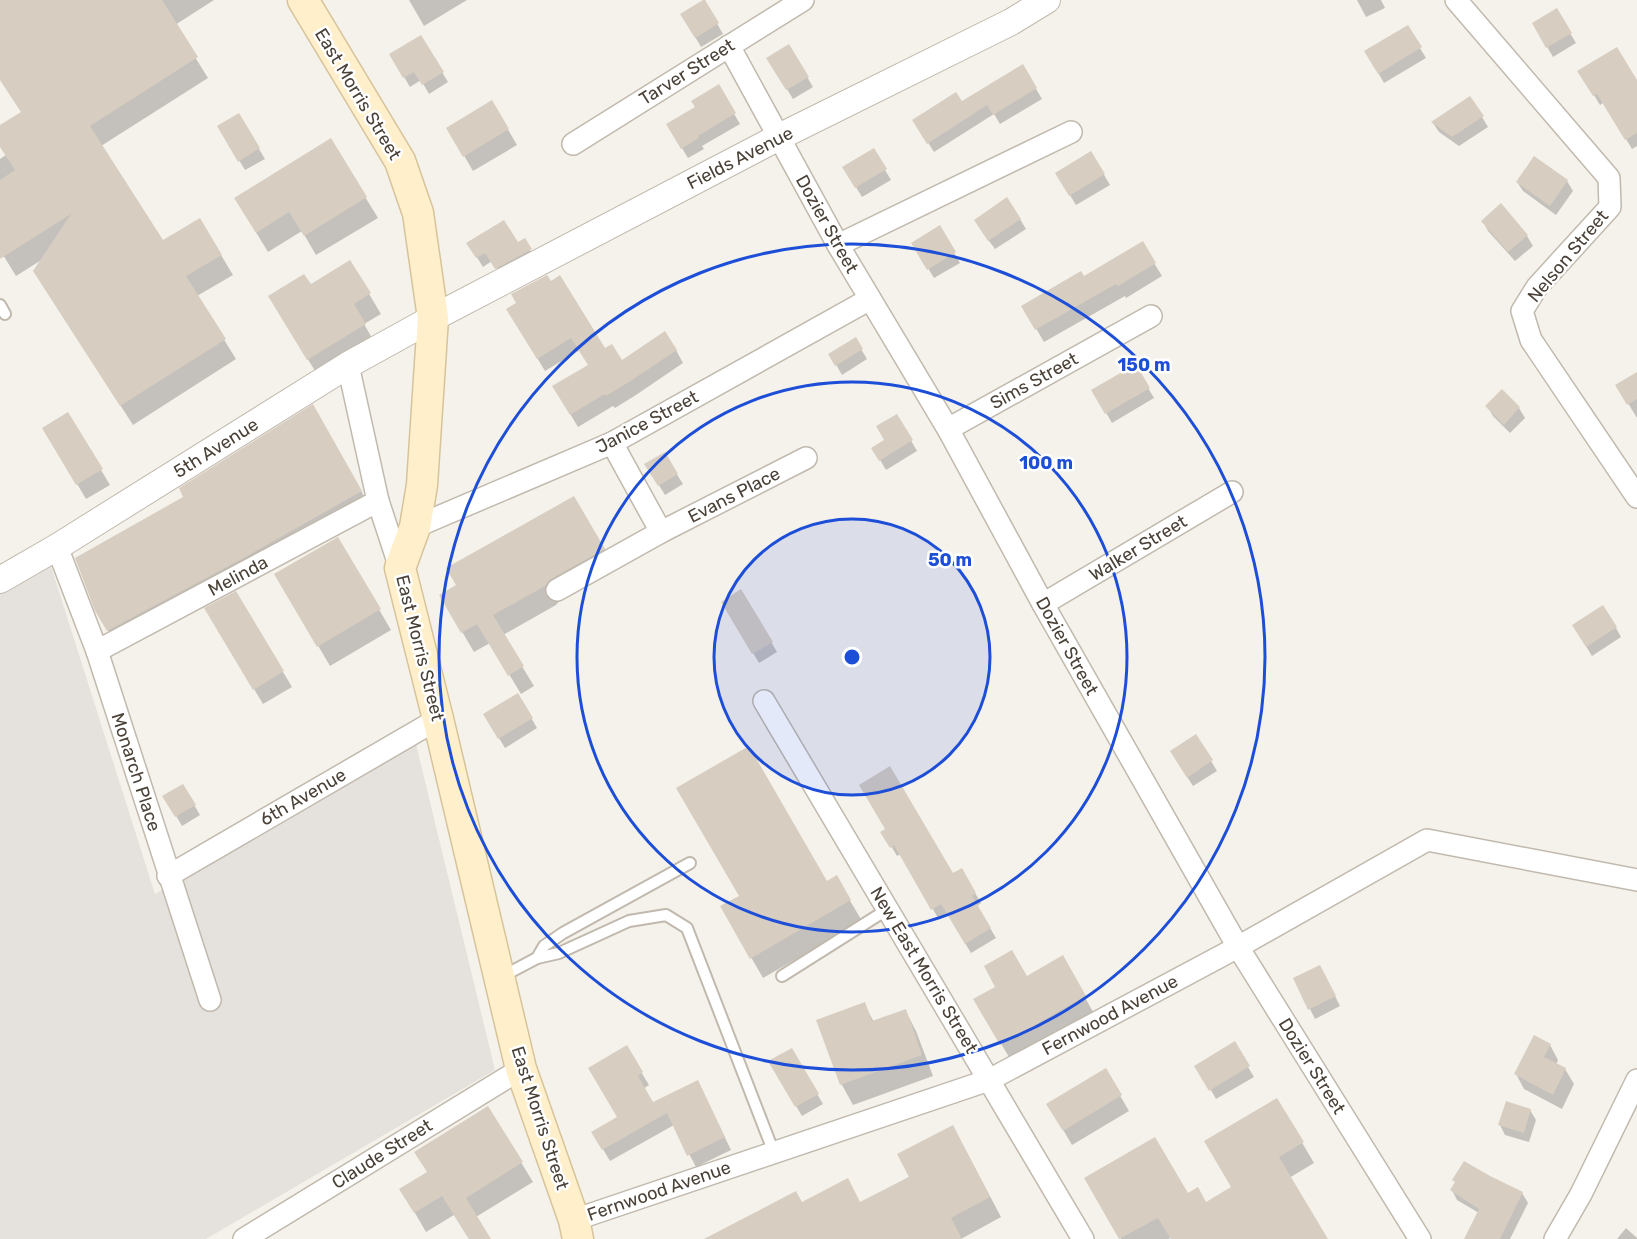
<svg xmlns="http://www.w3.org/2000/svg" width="1637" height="1239" font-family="Rubik,sans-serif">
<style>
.industrial{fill:#e5e1dc}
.shadow{fill:#0003}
.building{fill:#d7cdc0}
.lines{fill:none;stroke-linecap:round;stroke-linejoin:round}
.service-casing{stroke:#c1b9ad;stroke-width:14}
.minor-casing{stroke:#c1b9ad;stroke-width:24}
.tertiary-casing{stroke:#c1b9ad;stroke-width:28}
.secondary-casing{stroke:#d6c39a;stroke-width:33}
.service{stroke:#fff;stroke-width:10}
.minor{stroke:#fff;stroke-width:21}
.tertiary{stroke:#fff;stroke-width:26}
.secondary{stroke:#fff0cb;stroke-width:30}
.ring{fill:none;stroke:#1d4ed8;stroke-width:3}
.labels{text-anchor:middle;stroke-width:5;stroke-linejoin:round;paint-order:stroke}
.street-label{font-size:18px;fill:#4a4238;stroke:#fff}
.centre{fill:#1d4ed8;stroke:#fff;stroke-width:3}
.ring-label{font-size:18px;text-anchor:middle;font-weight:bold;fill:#1d4ed8;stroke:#fff;stroke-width:5;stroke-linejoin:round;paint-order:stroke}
</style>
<rect width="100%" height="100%" fill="#f5f2eb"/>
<polygon class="industrial" points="48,557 155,894 415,740 495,1070 206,1239 0,1239 0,588"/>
<g class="shadow">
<polygon points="0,0 214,0 175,25 208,78 101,146 163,242 200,220 233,275 197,296 236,359 133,425 47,291 43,259 16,276 0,250 0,159 6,155 0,146 0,127 22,113 0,79"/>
<polygon points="409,0 467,0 424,26"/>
<polygon points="1357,0 1381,0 1385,8 1366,17"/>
<polygon points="704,1 723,34 701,47 682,14"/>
<polygon points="1556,10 1576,43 1553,57 1534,24"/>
<polygon points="1407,27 1426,58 1384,83 1366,52"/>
<polygon points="421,37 448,82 429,94 421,80 410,87 391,55"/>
<polygon points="789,46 813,87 793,99 768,58"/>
<polygon points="1023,67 1042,99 1000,124 994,114 934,152 920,130"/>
<polygon points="1580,72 1637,83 1637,146 1632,149 1604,102 1600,105"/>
<polygon points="718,86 740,124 702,146 704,149 688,158 668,125 697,107"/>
<polygon points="492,102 517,145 473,171 448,128"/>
<polygon points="239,115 265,159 245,170 219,127"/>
<polygon points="1482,117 1488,127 1459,146 1439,132 1433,123"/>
<polygon points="331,141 378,218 316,255 302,231 268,252 248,219"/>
<polygon points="873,150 891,180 862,197 844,167"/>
<polygon points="1091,153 1110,185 1076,205 1057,174"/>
<polygon points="1567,181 1573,191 1556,215 1523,191 1517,182"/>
<polygon points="1500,205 1527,236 1533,246 1515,261 1488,231 1483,221"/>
<polygon points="1020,219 1026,229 995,249 981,230"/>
<polygon points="939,228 960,263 934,278 913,243"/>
<polygon points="524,240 536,260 502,277 492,261 483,267 468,243 517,244"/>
<polygon points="1142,243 1162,276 1126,298 1125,296 1044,342 1023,306 1083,278"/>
<polygon points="350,262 381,314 364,324 376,345 320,379 282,317 310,286"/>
<polygon points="508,310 605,350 621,362 676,350 683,363 636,395 615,408 613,406 578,427 554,387 589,366 580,350 545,371"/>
<polygon points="855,339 867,359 842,375 830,354"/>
<polygon points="1135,366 1154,398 1112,423 1093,390"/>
<polygon points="1637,373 1637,418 1626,400"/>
<polygon points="1502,391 1519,408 1525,418 1510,433 1493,416 1487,406"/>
<polygon points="313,406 373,512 120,651 97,611 185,497"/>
<polygon points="68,414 110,485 86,499 44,428"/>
<polygon points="897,416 917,451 886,470 873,448 886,441"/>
<polygon points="664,454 683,484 665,495 646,464"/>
<polygon points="574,498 615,569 562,598 556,605 503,635 534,686 521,694 490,643 474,652 441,596 458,586"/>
<polygon points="338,539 391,630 330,666 276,574"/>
<polygon points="741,591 777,652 759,663 723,602"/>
<polygon points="236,593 292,687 263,704 206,609"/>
<polygon points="1616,628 1621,637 1592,656 1579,635"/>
<polygon points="518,695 537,728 505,748 485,715"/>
<polygon points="1196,736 1217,771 1193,786 1177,761"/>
<polygon points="183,786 200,815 182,826 165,797"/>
<polygon points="883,832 952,876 961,870 981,903 977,906 996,938 971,953 947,913 938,918 901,854 897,856"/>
<polygon points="836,877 862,921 763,978 722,907 826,883"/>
<polygon points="1062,957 1096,1017 1013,1064 975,999 1026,977"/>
<polygon points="1325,976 1340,1006 1315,1019 1295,979"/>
<polygon points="864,1004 874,1022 905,1010 916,1031 933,1076 853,1105 842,1085 818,1021"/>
<polygon points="1234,1044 1254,1077 1216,1099 1197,1066"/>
<polygon points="1550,1045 1558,1060 1556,1065 1565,1069 1574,1084 1562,1109 1524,1089 1516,1074"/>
<polygon points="626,1047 649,1085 643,1089 652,1104 704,1095 731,1150 696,1167 674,1125 610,1161 593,1132 619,1118"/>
<polygon points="791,1050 823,1104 802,1116 770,1062"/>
<polygon points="1105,1070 1129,1111 1072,1145 1048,1104"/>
<polygon points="1277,1100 1314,1163 1289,1178 1326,1239 1172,1239 1171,1238 1168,1239 1121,1239 1086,1179 1206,1204 1233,1188"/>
<polygon points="488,1108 533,1182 476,1217 489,1239 469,1239 454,1215 426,1232 401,1189 428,1173"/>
<polygon points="1530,1110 1536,1120 1529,1142 1505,1135 1500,1125"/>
<polygon points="964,1147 1001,1217 961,1239 707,1239 802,1203 861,1203"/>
<polygon points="1454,1180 1522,1193 1528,1203 1510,1239 1469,1239 1479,1213 1457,1200 1452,1190 1456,1184"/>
<polygon points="1626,1228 1637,1238 1637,1239 1617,1239"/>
</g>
<g class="building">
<polygon points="0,0 162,0 198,57 90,126 163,240 200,218 222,255 186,276 226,339 120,406 33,271 71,214 0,259 0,180 15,170 0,147 0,125 21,112 0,80"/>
<polygon points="703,0 705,0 719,23 695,38 680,14"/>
<polygon points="1557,8 1572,33 1546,48 1532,23"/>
<polygon points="1408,25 1422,47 1378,74 1364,51"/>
<polygon points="421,35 444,72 422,85 414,72 403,78 389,54"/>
<polygon points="789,44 809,77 786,90 766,58"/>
<polygon points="1617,47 1637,80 1637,133 1625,140 1597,94 1593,96 1577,71"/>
<polygon points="1023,64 1037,88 993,115 987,105 927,144 912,120 956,92 962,101"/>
<polygon points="719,84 736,113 698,136 699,138 681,149 666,124 695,107 691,101"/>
<polygon points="1470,96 1484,116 1452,137 1431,122"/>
<polygon points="492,100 509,129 463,157 446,128"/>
<polygon points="239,113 260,148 238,162 217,126"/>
<polygon points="331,138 367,197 304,236 289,212 256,233 234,198"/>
<polygon points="874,148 887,169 855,188 842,167"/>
<polygon points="1091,151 1105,174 1069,196 1055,173"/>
<polygon points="1534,156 1568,180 1550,206 1516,182"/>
<polygon points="1007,197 1021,219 988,241 974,220"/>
<polygon points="1501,203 1528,235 1508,252 1481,221"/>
<polygon points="504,220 518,242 525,238 532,249 495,269 485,253 476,258 466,243"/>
<polygon points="940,225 956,252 927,270 911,243"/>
<polygon points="1143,241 1156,263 1118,286 1116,284 1035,330 1021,306 1081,271 1084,276"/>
<polygon points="350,260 371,293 354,304 366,324 307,360 268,296 304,274 311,284"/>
<polygon points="547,275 551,281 560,275 605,348 612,344 622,360 665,331 677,350 629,382 606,396 605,394 570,415 552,386 588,365 571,338 537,359 506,309 516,303 511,294"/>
<polygon points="856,337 863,349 835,366 828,354"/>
<polygon points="1136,364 1150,388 1105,414 1091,390"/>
<polygon points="1637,372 1637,399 1627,405 1615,385"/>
<polygon points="1502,389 1520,407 1504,425 1485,406"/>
<polygon points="313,404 362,491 240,560 107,631 95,611 75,558 183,497 179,488"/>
<polygon points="68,412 103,469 76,485 42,428"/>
<polygon points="897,414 913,440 879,461 871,448 884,440 876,426"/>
<polygon points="665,452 678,474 658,486 644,464"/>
<polygon points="574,496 605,549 551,579 545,586 493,615 524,666 508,676 477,624 461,633 439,595 456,585 446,568"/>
<polygon points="338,537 381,609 317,647 274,574"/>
<polygon points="741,589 773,642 752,654 721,602"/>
<polygon points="236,591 284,671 253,690 204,608"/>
<polygon points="1603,605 1617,627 1586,647 1572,625"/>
<polygon points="518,693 533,718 498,739 483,714"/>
<polygon points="1196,734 1213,760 1187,778 1170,751"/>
<polygon points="749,746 827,881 837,875 851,900 750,959 720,906 739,896 676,788"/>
<polygon points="890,766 953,873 962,868 976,893 972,896 991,928 965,944 941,904 931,910 894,845 890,848 880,832 885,829 859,785"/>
<polygon points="183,784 196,805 175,817 162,796"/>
<polygon points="1012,950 1027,976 1063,955 1086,996 1000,1045 973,999 995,987 984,966"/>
<polygon points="1320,965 1336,996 1308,1010 1293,978"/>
<polygon points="865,1002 872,1021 906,1009 922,1055 840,1085 816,1020"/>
<polygon points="1534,1035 1551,1044 1544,1057 1566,1068 1553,1095 1514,1074"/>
<polygon points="1235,1041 1250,1066 1209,1091 1194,1066"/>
<polygon points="627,1045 643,1072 638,1076 653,1102 698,1080 725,1137 687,1156 667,1113 602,1150 591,1132 617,1117 588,1068"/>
<polygon points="792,1048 819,1094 795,1107 768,1061"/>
<polygon points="1106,1068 1122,1095 1063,1131 1046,1104"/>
<polygon points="1277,1098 1304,1142 1279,1157 1328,1239 1171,1239 1158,1218 1119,1239 1084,1178 1155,1137 1188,1193 1198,1187 1206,1202 1231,1187 1204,1141"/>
<polygon points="1506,1101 1531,1109 1524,1133 1498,1125"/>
<polygon points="488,1106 523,1162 466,1198 491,1239 469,1239 442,1196 414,1213 399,1189 427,1172 414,1152"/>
<polygon points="953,1125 990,1197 951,1218 962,1239 704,1239 796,1191 802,1202 848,1178 860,1202 909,1177 897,1154"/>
<polygon points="1464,1161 1490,1176 1523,1192 1500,1239 1464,1239 1479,1209 1450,1190 1455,1182 1452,1180"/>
</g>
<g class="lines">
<g class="service-casing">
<g id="service">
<polyline points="0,305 5,314"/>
<polyline points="537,958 544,946 563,933 690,863"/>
<polyline points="782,976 888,909"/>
<polyline points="501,977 537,958 559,953 629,921 666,915 687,928 774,1153"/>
</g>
</g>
<g class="minor-casing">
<g id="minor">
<polyline points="1456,0 1609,178 1610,207 1537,287 1522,311 1531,340 1637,497"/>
<polyline points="729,46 838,245 948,429 1043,604 1238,947 1420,1239"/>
<polyline points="573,144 803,0"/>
<polyline points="838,245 1071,132"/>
<polyline points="348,365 378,501 400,568"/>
<polyline points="948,429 1151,316"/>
<polyline points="612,443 661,532"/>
<polyline points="415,527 612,443 870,299"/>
<polyline points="57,547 97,651 210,1000"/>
<polyline points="557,590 661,532 806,458"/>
<polyline points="1043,604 1232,492"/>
<polyline points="97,651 378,501"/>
<polyline points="764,701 1083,1239"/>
<polyline points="168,876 438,719"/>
<polyline points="574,1220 989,1080 1238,947 1427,840 1637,880"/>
<polyline points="244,1239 521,1069"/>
<polyline points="1555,1239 1581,1194 1637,1080"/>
</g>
</g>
<g class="tertiary-casing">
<polyline id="tertiary" points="0,580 57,547 348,365 433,318 779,137 1011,22 1047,0"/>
</g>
<g class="secondary-casing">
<polyline id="secondary" points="303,0 400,161 418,213 433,318 422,485 415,527 400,568 438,719 521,1069 574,1220 578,1239"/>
</g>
<use href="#service" class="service"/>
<use href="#minor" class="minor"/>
<use href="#tertiary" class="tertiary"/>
<use href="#secondary" class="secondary"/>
</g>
<circle cx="852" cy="657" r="138" fill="#1d4ed8" fill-opacity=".12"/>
<g class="ring">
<circle cx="852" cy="657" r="138"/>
<circle cx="852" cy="657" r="275"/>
<circle cx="852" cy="657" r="413"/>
</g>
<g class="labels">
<g class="street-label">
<text transform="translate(687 72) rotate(-32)" y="6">Tarver Street</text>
<text transform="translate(358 94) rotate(59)" y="6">East Morris Street</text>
<text transform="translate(740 158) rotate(-27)" y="6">Fields Avenue</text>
<text transform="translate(827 224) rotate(61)" y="6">Dozier Street</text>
<text transform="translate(1568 256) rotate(-50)" y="6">Nelson Street</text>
<text transform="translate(1034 381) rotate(-29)" y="6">Sims Street</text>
<text transform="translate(647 422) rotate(-28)" y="6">Janice Street</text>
<text transform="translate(216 448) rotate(-32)" y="6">5th Avenue</text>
<text transform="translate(734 495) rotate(-27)" y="6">Evans Place</text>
<text transform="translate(1138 548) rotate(-31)" y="6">Walker Street</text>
<text transform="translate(238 576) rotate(-28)" y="6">Melinda</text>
<text transform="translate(1067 646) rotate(61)" y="6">Dozier Street</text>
<text transform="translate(420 648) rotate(76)" y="6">East Morris Street</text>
<text transform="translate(136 772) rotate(72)" y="6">Monarch Place</text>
<text transform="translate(303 797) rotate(-30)" y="6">6th Avenue</text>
<text transform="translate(924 970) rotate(59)" y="6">New East Morris Street</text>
<text transform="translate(1110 1015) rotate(-28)" y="6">Fernwood Avenue</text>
<text transform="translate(1312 1066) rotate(58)" y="6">Dozier Street</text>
<text transform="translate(540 1118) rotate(72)" y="6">East Morris Street</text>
<text transform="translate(382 1154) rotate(-32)" y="6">Claude Street</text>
<text transform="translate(659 1191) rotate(-19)" y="6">Fernwood Avenue</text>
</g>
</g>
<circle cx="852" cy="657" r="9" class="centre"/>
<g class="ring-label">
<text x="1144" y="371">150 m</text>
<text x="1046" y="469">100 m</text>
<text x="950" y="566">50 m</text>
</g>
</svg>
